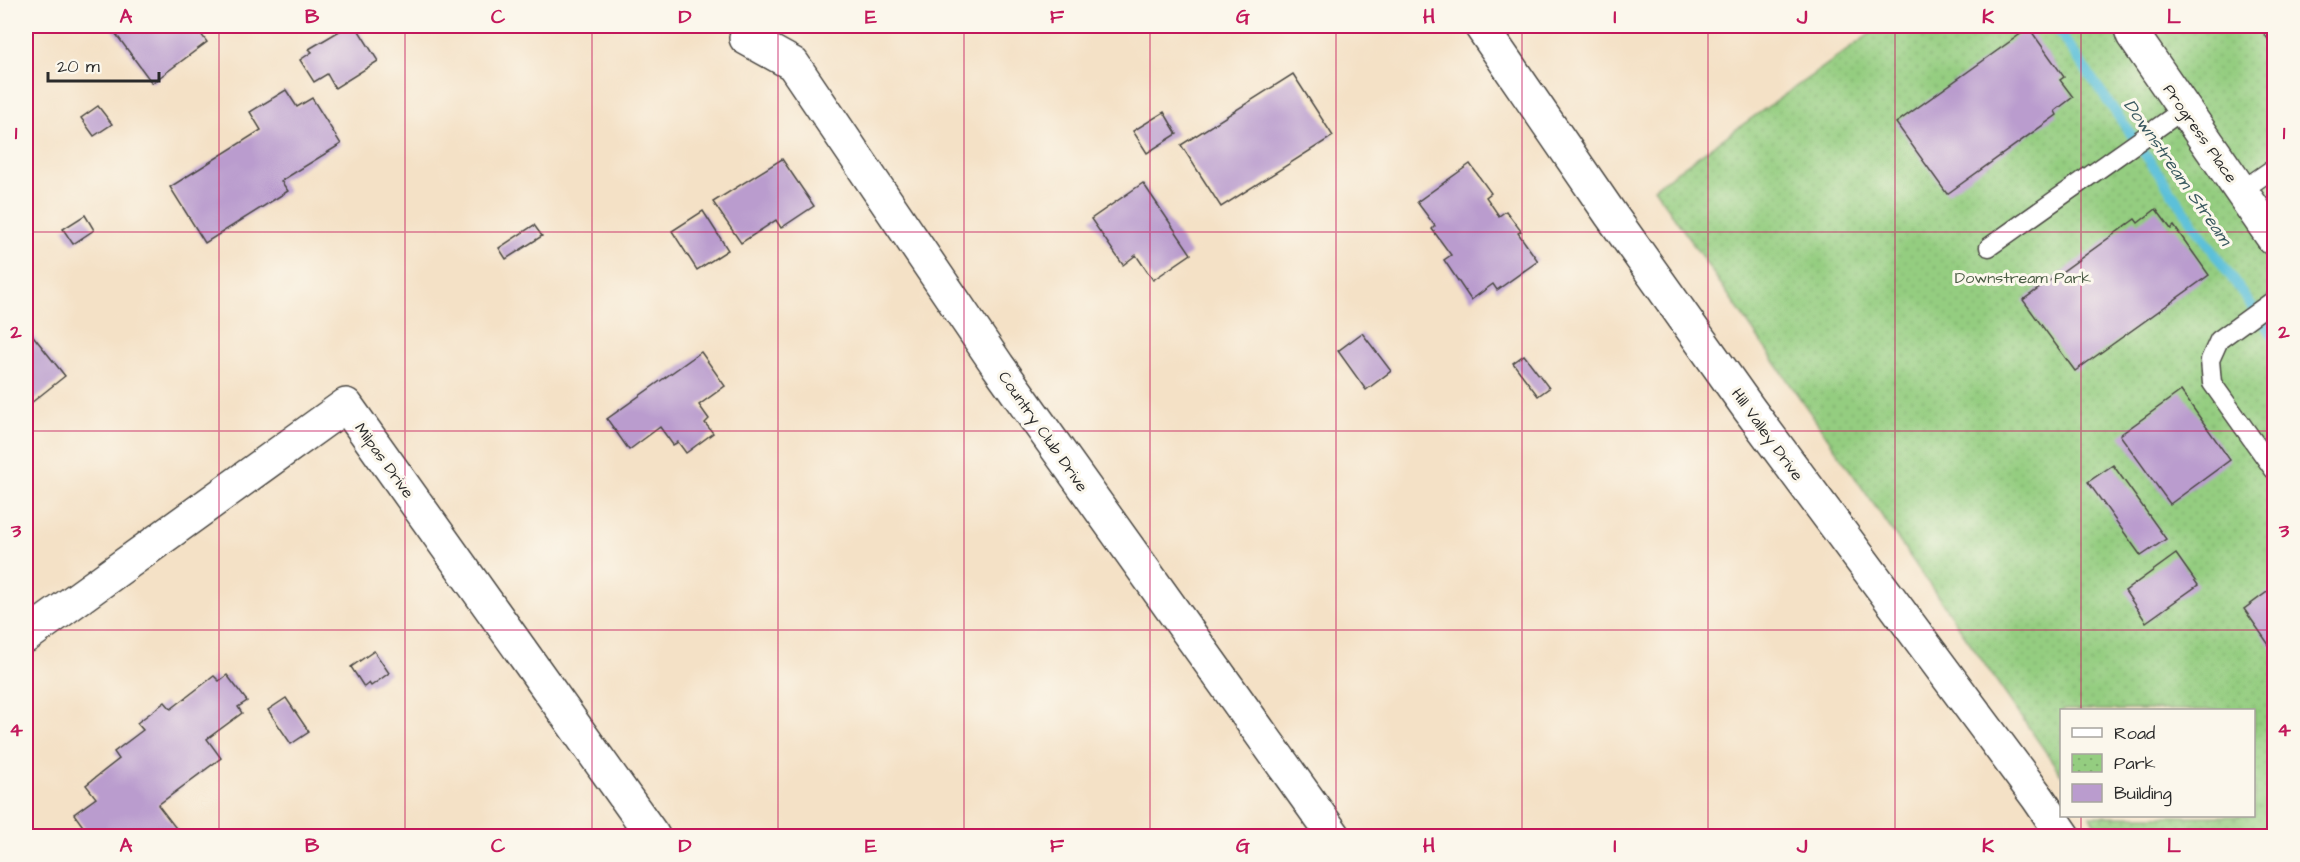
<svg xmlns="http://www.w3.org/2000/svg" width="2300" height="862" font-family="'Architects Daughter',sans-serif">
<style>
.park{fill:url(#park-dots);stroke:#607c56;stroke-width:1.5}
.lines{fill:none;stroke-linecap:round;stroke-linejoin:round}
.stream{stroke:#5bc0d9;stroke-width:10}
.building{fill:#ba9cce}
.lane-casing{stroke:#494642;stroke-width:21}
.street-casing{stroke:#494642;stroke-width:36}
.lane{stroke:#fff;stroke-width:18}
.street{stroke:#fff;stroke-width:33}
.grid{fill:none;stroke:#c2185b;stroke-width:1.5;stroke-opacity:0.55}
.labels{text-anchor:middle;stroke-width:6;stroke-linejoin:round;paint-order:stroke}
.street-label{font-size:16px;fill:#2b2b2b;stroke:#fbf7ec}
.park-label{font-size:16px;fill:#4a5c44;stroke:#fbf7ec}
.water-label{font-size:18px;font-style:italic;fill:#39585f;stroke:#fbf7ec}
.neatline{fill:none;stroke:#c2185b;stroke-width:2}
.grid-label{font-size:20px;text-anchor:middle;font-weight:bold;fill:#c2185b}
</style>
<defs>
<pattern id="park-dots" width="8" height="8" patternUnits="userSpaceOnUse" patternTransform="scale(1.5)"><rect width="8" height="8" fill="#94cd80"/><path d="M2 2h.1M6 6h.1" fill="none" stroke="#80b06f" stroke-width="1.8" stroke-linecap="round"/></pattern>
</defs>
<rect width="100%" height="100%" fill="#fbf7ec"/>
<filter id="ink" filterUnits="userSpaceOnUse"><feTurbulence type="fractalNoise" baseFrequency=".0167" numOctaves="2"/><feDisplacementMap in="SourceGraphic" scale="12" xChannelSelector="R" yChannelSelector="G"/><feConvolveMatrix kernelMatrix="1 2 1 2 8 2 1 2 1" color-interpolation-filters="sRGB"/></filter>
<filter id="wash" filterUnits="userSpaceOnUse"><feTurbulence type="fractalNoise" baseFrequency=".008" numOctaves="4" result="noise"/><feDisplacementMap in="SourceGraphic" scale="24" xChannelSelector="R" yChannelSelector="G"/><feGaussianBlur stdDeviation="1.35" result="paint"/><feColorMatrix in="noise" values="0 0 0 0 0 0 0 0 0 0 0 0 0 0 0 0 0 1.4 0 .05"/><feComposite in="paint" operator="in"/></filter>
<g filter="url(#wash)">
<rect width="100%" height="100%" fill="#f4e1c6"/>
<polygon class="park" points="1881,26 2274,26 2274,836 2105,836 2090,816 2254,816 2254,710 2062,710 2061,774 1654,188"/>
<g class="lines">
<polyline class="stream" points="2055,26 2274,338"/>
</g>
<g id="blocks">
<g class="building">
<polygon points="110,26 195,26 207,42 152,83"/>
<polygon points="348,26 356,26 378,61 335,88 327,74 314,82 300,60 312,52 309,49"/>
<polygon points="2259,26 2274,26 2274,48"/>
<polygon points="2029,28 2064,77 2060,80 2073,97 2055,111 2057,115 1947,194 1896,123"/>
<polygon points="1293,74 1333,136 1221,207 1181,145"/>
<polygon points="26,90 31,91 27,117 26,117"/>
<polygon points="286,90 297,107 312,98 341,144 281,181 288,191 205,243 170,187 261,130 250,112"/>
<polygon points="98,106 112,124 94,136 81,118"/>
<polygon points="1164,112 1177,134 1147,153 1133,131"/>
<polygon points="782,159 814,206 781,228 776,220 741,243 713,202"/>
<polygon points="1470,164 1491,193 1486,197 1499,216 1506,211 1521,231 1518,233 1538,261 1497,290 1493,284 1471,300 1444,260 1451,255 1432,229 1435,226 1417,202"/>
<polygon points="1143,183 1191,254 1153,280 1136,255 1123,265 1091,219"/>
<polygon points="2156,209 2171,229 2174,226 2209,275 2075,371 2023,300 2135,219 2138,223"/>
<polygon points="703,211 728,250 697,270 672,231"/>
<polygon points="85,215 94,230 73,244 63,229"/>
<polygon points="534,225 542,236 506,259 499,248"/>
<polygon points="26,327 65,376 26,407"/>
<polygon points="1362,333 1391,371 1366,390 1338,351"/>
<polygon points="701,352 725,386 699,405 709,419 705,423 713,433 686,453 678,442 673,445 660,427 629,450 607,419"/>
<polygon points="1524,355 1549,388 1538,396 1513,363"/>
<polygon points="2181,391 2230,460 2170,504 2120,435"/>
<polygon points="2113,465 2166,539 2141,556 2088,482"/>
<polygon points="2176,554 2198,585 2146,622 2125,591"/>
<polygon points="2274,587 2274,652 2244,609"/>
<polygon points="374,651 389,673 371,686 369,683 364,687 351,667"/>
<polygon points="227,675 247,701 238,707 242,713 207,739 221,758 158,805 182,836 90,836 74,814 96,798 86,785 119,759 114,752 143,730 137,723 165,702 171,709 214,676 219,681"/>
<polygon points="286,698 309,732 291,744 268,710"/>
</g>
</g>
</g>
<g filter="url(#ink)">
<use href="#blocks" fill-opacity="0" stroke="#494642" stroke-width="1.5"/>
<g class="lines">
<g class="lane-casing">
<g id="lane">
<polyline points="2241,191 2274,168"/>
<polyline points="1989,247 2184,109"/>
<polyline points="2274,300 2219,340 2210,360 2212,383 2274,470"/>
</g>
</g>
<g class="street-casing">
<g id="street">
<polyline points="1481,26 1611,215 1749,409 2038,798 2064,836"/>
<polyline points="2130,26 2133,35 2274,239"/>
<polyline points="746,38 793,64 998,366 1334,836"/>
<polyline points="26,636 346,405 653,836"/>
</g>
</g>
<use href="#lane" class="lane"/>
<use href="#street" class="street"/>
</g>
</g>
<path class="grid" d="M219,26V836M405,26V836M592,26V836M778,26V836M964,26V836M1150,26V836M1336,26V836M1522,26V836M1708,26V836M1895,26V836M2081,26V710M26,232H2274M26,431H2274M26,630H2274M2081,816V836"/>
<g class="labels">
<g class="street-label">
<text transform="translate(2201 133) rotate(55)" y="6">Progress Place</text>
<text transform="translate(1044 431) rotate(55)" y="6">Country Club Drive</text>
<text transform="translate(1768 434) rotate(54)" y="6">Hill Valley Drive</text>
<text transform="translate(385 460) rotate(54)" y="6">Milpas Drive</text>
</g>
<g class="park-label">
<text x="2023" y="283">Downstream Park</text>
</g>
<g class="water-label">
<text transform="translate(2178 172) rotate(55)" y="6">Downstream Stream</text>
</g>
</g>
<rect width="2300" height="862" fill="none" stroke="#fbf7ec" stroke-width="66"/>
<rect x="2060" y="709" width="195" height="108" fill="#fbf7ec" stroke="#a8a59f" stroke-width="1.5"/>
<rect x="2072" y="728" width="30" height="9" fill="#ffffff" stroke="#a8a59f" stroke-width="1.5"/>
<text x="2114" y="739" font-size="18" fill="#2b2b2b">Road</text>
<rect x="2072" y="754" width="30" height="18" fill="url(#park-dots)" stroke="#a8a59f" stroke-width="1.5"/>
<text x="2114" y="769" font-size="18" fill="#2b2b2b">Park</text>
<rect x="2072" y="784" width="30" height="18" fill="#ba9cce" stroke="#a8a59f" stroke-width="1.5"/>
<text x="2114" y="799" font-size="18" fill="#2b2b2b">Building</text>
<path d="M48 72v9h111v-9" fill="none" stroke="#2b2b2b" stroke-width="3"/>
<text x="57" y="72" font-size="18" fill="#2b2b2b" stroke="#fbf7ec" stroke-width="4.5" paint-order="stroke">20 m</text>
<rect x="33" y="33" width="2234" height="796" class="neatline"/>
<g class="grid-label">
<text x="126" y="23">A</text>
<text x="312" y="23">B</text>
<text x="498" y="23">C</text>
<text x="685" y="23">D</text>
<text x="871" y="23">E</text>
<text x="1057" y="23">F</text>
<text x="1243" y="23">G</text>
<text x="1429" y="23">H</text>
<text x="1615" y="23">I</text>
<text x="1802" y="23">J</text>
<text x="1988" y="23">K</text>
<text x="2174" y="23">L</text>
<text x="16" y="139">1</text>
<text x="2284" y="139">1</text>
<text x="16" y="338">2</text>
<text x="2284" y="338">2</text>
<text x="16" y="537">3</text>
<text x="2284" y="537">3</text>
<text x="16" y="736">4</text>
<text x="2284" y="736">4</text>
<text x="126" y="852">A</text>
<text x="312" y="852">B</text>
<text x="498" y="852">C</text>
<text x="685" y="852">D</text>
<text x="871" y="852">E</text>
<text x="1057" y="852">F</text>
<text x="1243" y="852">G</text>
<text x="1429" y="852">H</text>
<text x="1615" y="852">I</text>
<text x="1802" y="852">J</text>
<text x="1988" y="852">K</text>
<text x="2174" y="852">L</text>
</g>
</svg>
